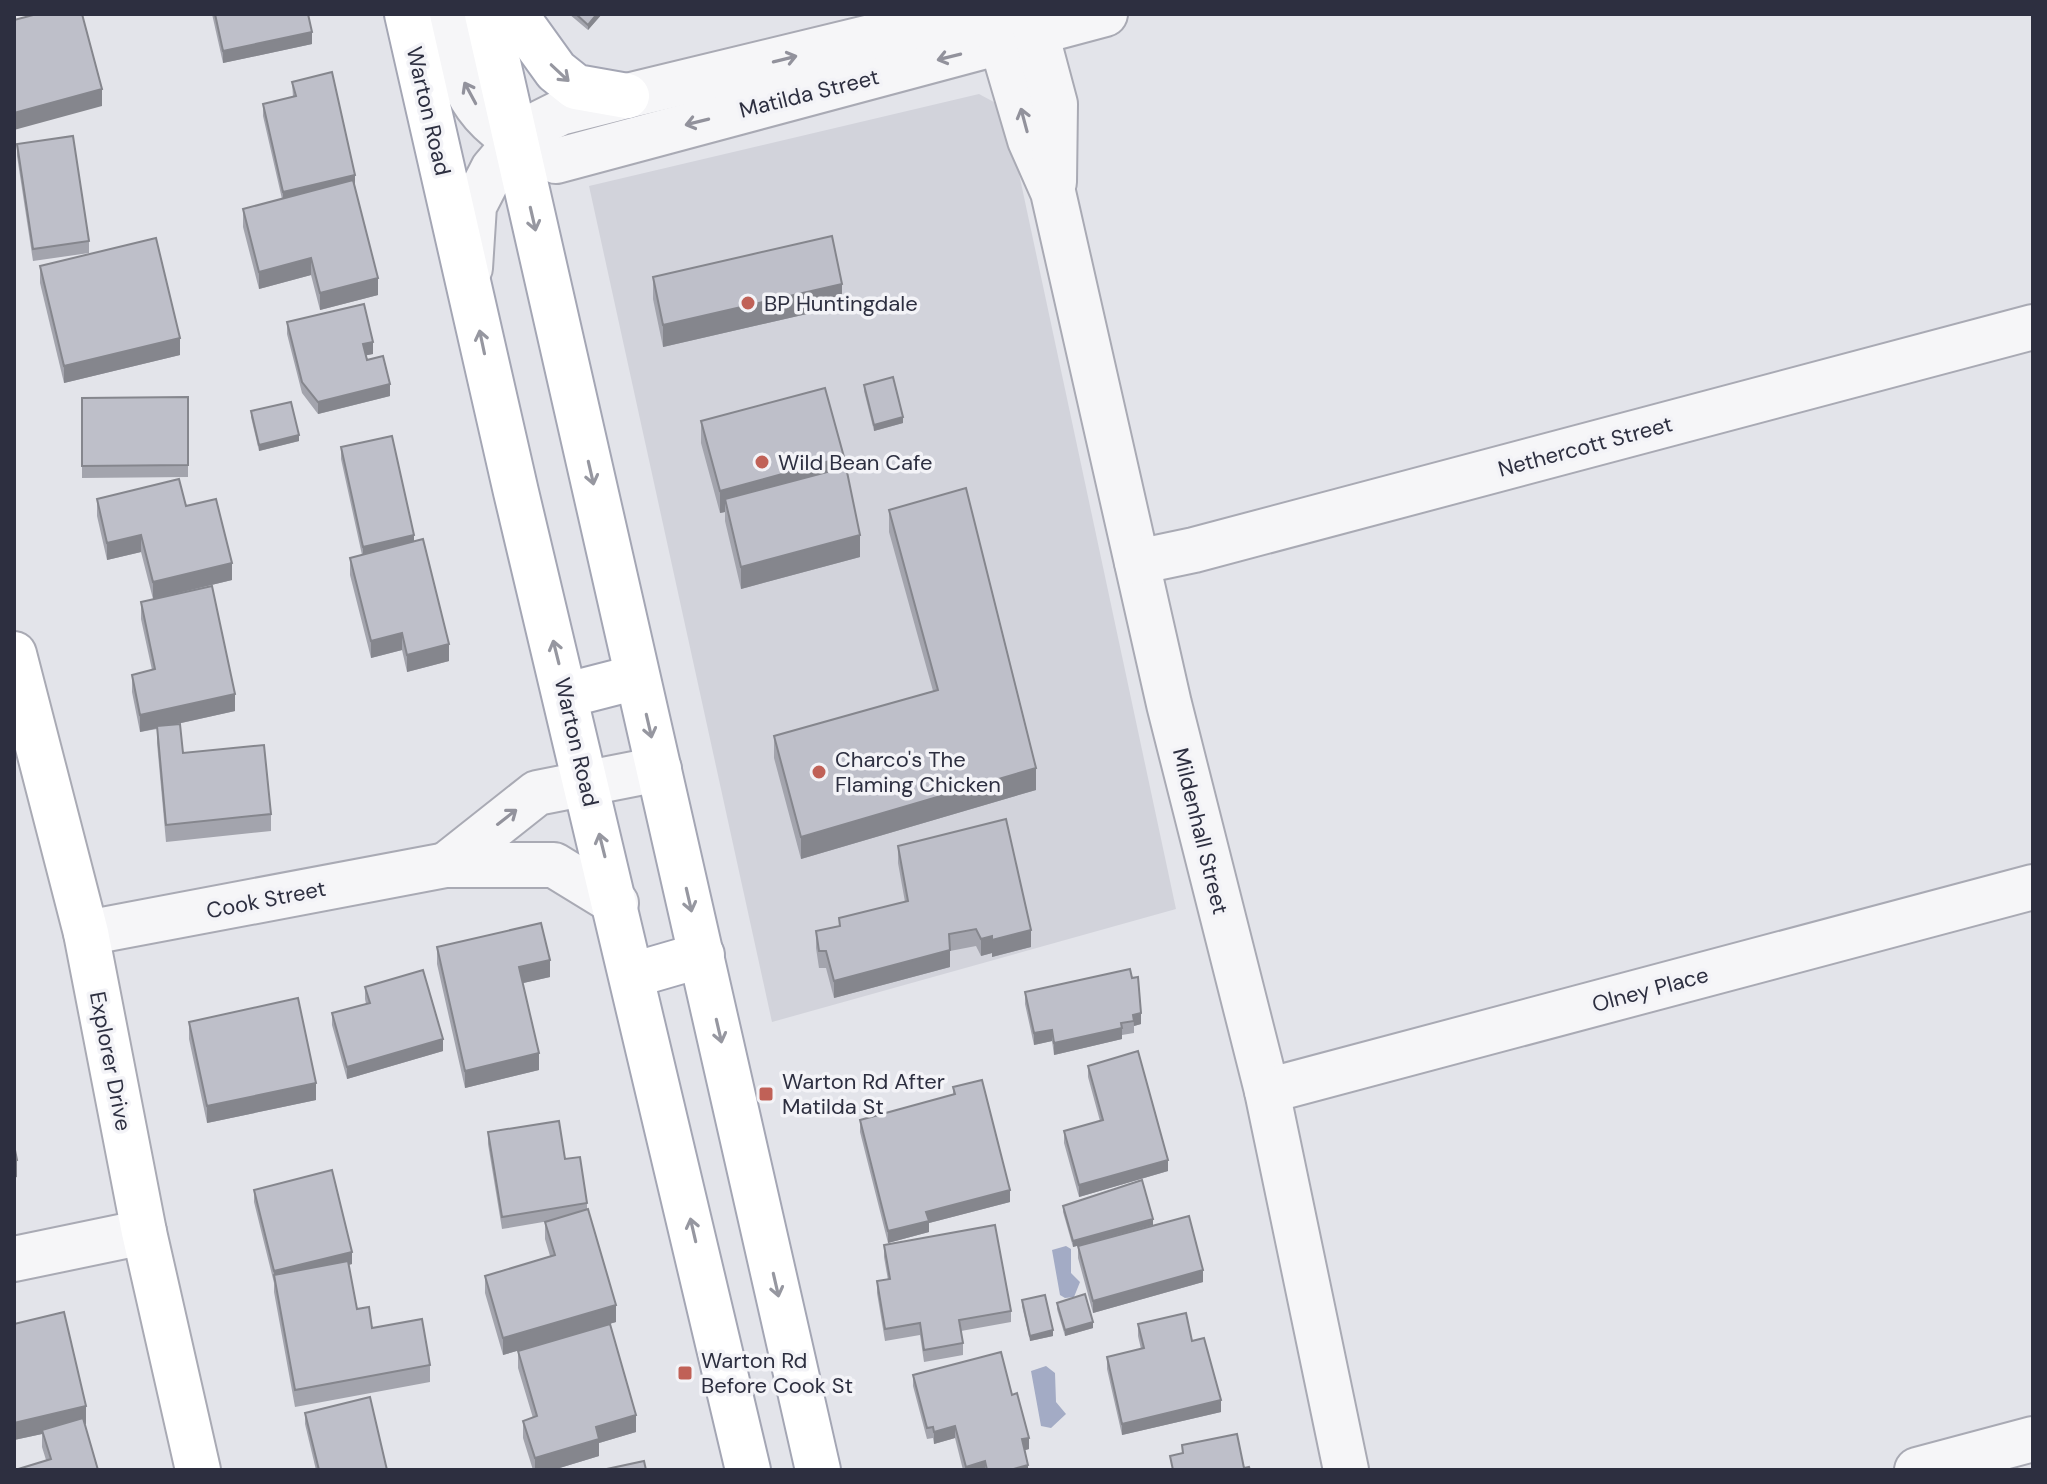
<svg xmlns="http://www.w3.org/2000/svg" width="2047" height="1484" font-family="'DM Sans',sans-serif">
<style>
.built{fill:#d2d3db}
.water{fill:#a3abc5}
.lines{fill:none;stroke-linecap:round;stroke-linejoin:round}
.street-casing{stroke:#a9aab4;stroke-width:48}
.secondary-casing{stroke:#a9aab4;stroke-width:48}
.primary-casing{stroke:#a4a6b4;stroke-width:48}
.street{stroke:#f6f6f8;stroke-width:44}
.secondary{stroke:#fff;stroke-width:44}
.primary{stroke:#fff;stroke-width:44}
.wall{fill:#a3a4ad}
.shaded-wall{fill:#85868d}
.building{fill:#bebfc9;stroke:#85868d;stroke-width:2}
.oneway{stroke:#92929c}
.oneway2{stroke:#9697a0}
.poi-dot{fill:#c06157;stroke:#f3f3f7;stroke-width:3}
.labels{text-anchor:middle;stroke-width:7;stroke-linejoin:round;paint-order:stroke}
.street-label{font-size:22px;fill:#2d2f40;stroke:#f3f3f7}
.poi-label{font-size:22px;fill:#2d2f40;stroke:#f3f3f7;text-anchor:start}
</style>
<rect width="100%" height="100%" fill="#e3e4ea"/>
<polygon class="built" points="979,94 1005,108 1176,909 772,1022 589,186"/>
<g class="water">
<polygon points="1066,1246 1071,1249 1071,1273 1080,1282 1074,1297 1065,1298 1060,1295 1052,1250"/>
<polygon points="1046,1366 1055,1373 1056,1402 1066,1414 1051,1428 1041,1426 1031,1371"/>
</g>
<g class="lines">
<g class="street-casing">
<g id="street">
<path d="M444,14C462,97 476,126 556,161L1105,14"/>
<polyline points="993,14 1030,140 1053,192 1169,704 1267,1091 1346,1470"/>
<polyline points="1031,14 1055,104 1054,182"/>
<polyline points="470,268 474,206 493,169 515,143 542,122 560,113 627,96 966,14"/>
<polyline points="1137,562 1194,550 2033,327"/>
<polyline points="446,865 537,793 659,769"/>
<polyline points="86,933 446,865 554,865 616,903"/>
<polyline points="1267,1091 2033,887"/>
<polyline points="14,1259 144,1232"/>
<polyline points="1917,1470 2033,1439"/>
</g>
</g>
<g class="secondary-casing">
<polyline id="secondary" points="14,654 86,933 144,1232 198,1470"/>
</g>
<g class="primary-casing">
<g id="primary">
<polyline points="407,14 516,492 748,1470"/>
<polyline points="487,14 818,1470"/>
<polyline points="515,14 556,71 576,87 627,96"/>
<polyline points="567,695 637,677"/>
<polyline points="633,975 702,955"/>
</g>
</g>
<use href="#street" class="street"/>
<use href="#secondary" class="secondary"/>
<use href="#primary" class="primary"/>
</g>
<g class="wall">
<polygon points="212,14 308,14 312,44 223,63"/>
<polygon points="569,14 602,14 588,30"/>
<polygon points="292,82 355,186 378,295 320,310 311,275 259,289 243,227 243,209 282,199 263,116 263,104 293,97"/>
<polygon points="17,144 89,241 89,253 33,261 17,156"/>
<polygon points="40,266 180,355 64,383 40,283"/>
<polygon points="653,277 842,306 663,347 653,299"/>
<polygon points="287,322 373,354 366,355 367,360 390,396 318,414 302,393 287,334"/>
<polygon points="864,385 903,423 874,431 864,391"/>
<polygon points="188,397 188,477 82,478 82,398"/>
<polygon points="251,411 299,441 259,451 251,417"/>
<polygon points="701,421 844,468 860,557 741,589 725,521 725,512 720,513 701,443"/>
<polygon points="341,447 414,541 449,661 407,672 402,650 371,658 350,575 350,558 362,555 341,459"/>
<polygon points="97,499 186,506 232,580 158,598 235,711 177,724 183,753 271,814 271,831 166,842 157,743 157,729 140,732 132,692 132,675 152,670 141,619 141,602 153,599 141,552 107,560 97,516"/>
<polygon points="889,510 1036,790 801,859 774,758 774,736 933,691 889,532"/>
<polygon points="898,846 1031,947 992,957 992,953 981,956 976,946 950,951 950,967 834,998 826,968 819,968 816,948 816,931 840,926 905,902 898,863"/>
<polygon points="437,947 550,977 523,983 539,1070 465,1088 437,964"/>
<polygon points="1130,969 1141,1024 1134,1026 1134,1033 1122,1035 1122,1039 1054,1055 1052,1041 1034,1045 1025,1004 1025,992"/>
<polygon points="365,987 443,1051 347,1079 332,1025 332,1013 366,1004 365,999"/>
<polygon points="189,1022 316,1100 207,1123 189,1039"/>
<polygon points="1088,1066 1168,1171 1079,1197 1064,1143 1064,1131 1100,1121 1088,1077"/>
<polygon points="953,1087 1010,1202 929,1223 929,1232 888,1243 860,1132 860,1120 953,1095"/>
<polygon points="488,1132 565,1159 587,1203 587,1210 616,1322 503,1355 485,1293 485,1276 550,1256 545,1239 545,1222 549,1221 502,1229 488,1144"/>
<polygon points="254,1190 352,1264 348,1265 357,1309 372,1328 430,1365 430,1382 295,1407 274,1292 274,1283 254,1202"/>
<polygon points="1063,1206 1153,1225 1073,1247 1063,1212"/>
<polygon points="884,1245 1011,1311 1011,1322 961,1331 963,1343 963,1355 924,1362 920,1335 885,1341 877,1293 877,1281 888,1280 884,1257"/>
<polygon points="1078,1246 1203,1282 1093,1313 1078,1258"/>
<polygon points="1022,1300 1053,1336 1030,1341 1022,1306"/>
<polygon points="1057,1303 1093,1328 1065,1336 1057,1309"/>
<polygon points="14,1324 86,1424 85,1424 98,1470 46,1460 42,1447 42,1434 14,1440"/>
<polygon points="1138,1324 1192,1341 1221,1412 1122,1435 1107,1369 1107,1357 1141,1349 1138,1336"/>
<polygon points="518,1351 636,1432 599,1443 599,1456 553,1470 533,1470 523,1438 523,1421 533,1418 518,1368"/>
<polygon points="913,1375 1012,1395 1029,1449 1025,1450 1028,1470 963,1470 955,1438 934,1444 933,1438 927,1439 913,1386"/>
<polygon points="305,1413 387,1470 316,1470 305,1424"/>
</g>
<g class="shaded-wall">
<polygon points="597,14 602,14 588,30 588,25"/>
<polygon points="312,32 312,44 223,63 223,51"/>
<polygon points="102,89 102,106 14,130 14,113"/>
<polygon points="355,175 355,186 283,203 283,192"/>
<polygon points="311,258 311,275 259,289 259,272"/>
<polygon points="378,278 378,295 320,310 320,293"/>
<polygon points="842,284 842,306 663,347 663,325"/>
<polygon points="180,338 180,355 64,383 64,366"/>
<polygon points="373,342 373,354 363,356 363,344"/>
<polygon points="390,384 390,396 318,414 318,402"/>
<polygon points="903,417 903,423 874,431 874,425"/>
<polygon points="299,435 299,441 259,451 259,445"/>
<polygon points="844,457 844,479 725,499 725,512 720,513 720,491"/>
<polygon points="141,535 141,552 107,560 107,543"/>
<polygon points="414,535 414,547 363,559 363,547"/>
<polygon points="860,535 860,557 741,589 741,567"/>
<polygon points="232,563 232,580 153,599 153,582"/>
<polygon points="402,633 402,650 371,658 371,641"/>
<polygon points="449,644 449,661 407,672 407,655"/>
<polygon points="235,694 235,711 140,732 140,715"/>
<polygon points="1036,768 1036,790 801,859 801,837"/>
<polygon points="1031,930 1031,947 992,957 992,940"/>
<polygon points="992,936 992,953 981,956 981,939"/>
<polygon points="950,950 950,967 834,998 834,981"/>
<polygon points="550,960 550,977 519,984 519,967"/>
<polygon points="1141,1013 1141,1024 1134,1026 1133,1015"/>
<polygon points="1122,1028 1122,1039 1054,1055 1054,1043"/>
<polygon points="1052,1030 1052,1041 1034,1045 1034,1033"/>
<polygon points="443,1039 443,1051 347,1079 347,1067"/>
<polygon points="539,1053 539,1070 465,1088 465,1071"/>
<polygon points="316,1083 316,1100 207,1123 207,1106"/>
<polygon points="17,1160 17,1177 14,1178 14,1161"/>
<polygon points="1168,1160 1168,1171 1079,1197 1079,1185"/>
<polygon points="1010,1190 1010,1202 929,1223 929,1232 888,1243 888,1231 926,1212"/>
<polygon points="1153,1219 1153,1225 1073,1247 1073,1241"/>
<polygon points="352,1252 352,1264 275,1283 274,1275 274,1283 274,1271"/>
<polygon points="1203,1270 1203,1282 1093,1313 1093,1301"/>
<polygon points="616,1305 616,1322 503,1355 503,1338"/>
<polygon points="1093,1322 1093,1328 1065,1336 1065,1330"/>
<polygon points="1053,1330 1053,1336 1030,1341 1030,1336"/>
<polygon points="1221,1400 1221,1412 1122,1435 1122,1424"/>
<polygon points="86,1406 86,1424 43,1434 42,1430 42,1434 14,1440 14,1423"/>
<polygon points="636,1415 636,1432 599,1443 599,1456 553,1470 535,1470 535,1458 596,1427"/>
<polygon points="955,1426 955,1438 934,1444 934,1432"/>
<polygon points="1029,1438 1029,1449 1022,1451 1022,1439"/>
<polygon points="985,1461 985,1470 966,1470 966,1467"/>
<polygon points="1028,1465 1028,1470 1010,1470"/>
</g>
<g class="building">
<polygon points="37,14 82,14 102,89 14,113 14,20"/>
<polygon points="215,14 308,14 312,32 223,51"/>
<polygon points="576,14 597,14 588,25"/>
<polygon points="332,72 355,175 283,192 263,104 296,96 292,82"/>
<polygon points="73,136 89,241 33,249 17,144"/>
<polygon points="353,180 378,278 320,293 311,258 259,272 243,209"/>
<polygon points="832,236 842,284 663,325 653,277"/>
<polygon points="156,238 180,338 64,366 40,266"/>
<polygon points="364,304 373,342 363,344 367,360 383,356 390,384 318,402 302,382 287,322"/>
<polygon points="893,377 903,417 874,425 864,385"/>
<polygon points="825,388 844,457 720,491 701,421"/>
<polygon points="188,397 188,465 82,466 82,398"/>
<polygon points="291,402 299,435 259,445 251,411"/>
<polygon points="392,436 414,535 363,547 341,447"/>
<polygon points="846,467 860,535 741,567 725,499"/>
<polygon points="179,479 186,506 216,499 232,563 153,582 141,535 107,543 97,499"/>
<polygon points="966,488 1036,768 801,837 774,736 938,690 889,510"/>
<polygon points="423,539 449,644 407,655 402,633 371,641 350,558"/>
<polygon points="212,586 235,694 140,715 132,675 155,669 141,602"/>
<polygon points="180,724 183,753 264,745 271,814 166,825 157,726"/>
<polygon points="1006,819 1031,930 992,940 992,936 981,939 976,929 949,934 950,950 834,981 826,951 819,951 816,931 840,926 839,918 908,901 898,846"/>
<polygon points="541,923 550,960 519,967 539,1053 465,1071 437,947"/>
<polygon points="1130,969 1132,978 1138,977 1141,1013 1133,1015 1134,1021 1121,1023 1122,1028 1054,1043 1052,1030 1034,1033 1025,992"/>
<polygon points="423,970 443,1039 347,1067 332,1013 370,1003 365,987"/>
<polygon points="298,998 316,1083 207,1106 189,1022"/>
<polygon points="1138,1051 1168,1160 1079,1185 1064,1131 1103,1120 1088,1066"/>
<polygon points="982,1080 1010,1190 926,1212 929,1221 888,1231 860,1120 955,1094 953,1087"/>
<polygon points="559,1121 565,1159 580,1157 587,1203 502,1217 488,1132"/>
<polygon points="14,1145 17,1160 14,1161"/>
<polygon points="332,1170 352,1252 274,1271 254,1190"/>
<polygon points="1142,1180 1153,1219 1073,1241 1063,1206"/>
<polygon points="588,1209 616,1305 503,1338 485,1276 555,1255 545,1222"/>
<polygon points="1189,1216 1203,1270 1093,1301 1078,1246"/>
<polygon points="995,1225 1011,1311 959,1320 963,1343 924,1350 920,1323 885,1329 877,1281 890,1279 884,1245"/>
<polygon points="348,1261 357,1309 369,1307 372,1328 422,1319 430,1365 295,1390 274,1275"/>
<polygon points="1085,1294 1093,1322 1065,1330 1057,1303"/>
<polygon points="1045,1295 1053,1330 1030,1336 1022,1300"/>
<polygon points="64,1312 86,1406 14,1423 14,1324"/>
<polygon points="1186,1313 1192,1341 1204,1338 1221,1400 1122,1424 1107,1357 1144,1348 1138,1324"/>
<polygon points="610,1324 636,1415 596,1427 599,1439 535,1458 523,1421 537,1416 518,1351"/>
<polygon points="1001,1352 1012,1395 1017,1393 1029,1438 1022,1439 1028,1465 1010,1470 987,1470 985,1461 966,1467 955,1426 934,1432 933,1427 927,1428 913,1375"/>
<polygon points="370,1397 387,1470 319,1470 305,1413"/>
<polygon points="83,1418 98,1470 15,1470 51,1459 42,1430"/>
<polygon points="1237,1434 1244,1468 1249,1467 1250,1470 1173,1470 1170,1456 1183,1453 1182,1445"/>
<polygon points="644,1461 646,1470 602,1470"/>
</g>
<defs><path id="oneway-shaft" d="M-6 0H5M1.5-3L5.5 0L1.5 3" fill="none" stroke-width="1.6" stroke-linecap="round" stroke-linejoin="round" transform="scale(2)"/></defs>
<g class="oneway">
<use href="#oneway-shaft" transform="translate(949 57) rotate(166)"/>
<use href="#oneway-shaft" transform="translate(785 59) rotate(-14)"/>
<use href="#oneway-shaft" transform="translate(470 93) rotate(-118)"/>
<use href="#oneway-shaft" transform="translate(1024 120) rotate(-105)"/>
<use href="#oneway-shaft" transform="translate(697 122) rotate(166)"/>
<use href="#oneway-shaft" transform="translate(507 817) rotate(-38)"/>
</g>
<g class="oneway2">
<use href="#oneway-shaft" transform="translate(560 73) rotate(43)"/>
<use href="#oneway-shaft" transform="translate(533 219) rotate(77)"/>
<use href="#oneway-shaft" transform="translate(482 342) rotate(-102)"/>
<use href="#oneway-shaft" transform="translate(591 473) rotate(77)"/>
<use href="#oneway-shaft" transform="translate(556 652) rotate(-104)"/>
<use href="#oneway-shaft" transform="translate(649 726) rotate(77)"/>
<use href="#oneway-shaft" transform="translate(602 845) rotate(-104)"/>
<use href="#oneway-shaft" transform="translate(689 900) rotate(77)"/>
<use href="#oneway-shaft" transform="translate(719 1031) rotate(77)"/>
<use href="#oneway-shaft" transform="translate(693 1230) rotate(-103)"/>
<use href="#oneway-shaft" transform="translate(776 1285) rotate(77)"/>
</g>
<g class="poi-dot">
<circle cx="748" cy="303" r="8"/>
<circle cx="762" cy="462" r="8"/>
<circle cx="819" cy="772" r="8"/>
<rect x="758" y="1086" width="16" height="16" rx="4"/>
<rect x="677" y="1365" width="16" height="16" rx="4"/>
</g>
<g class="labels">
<g class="street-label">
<text transform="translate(809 93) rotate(-14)" y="8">Matilda Street</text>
<text transform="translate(429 111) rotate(77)" y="8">Warton Road</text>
<text transform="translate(1585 446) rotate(-15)" y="8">Nethercott Street</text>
<text transform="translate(577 742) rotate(77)" y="8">Warton Road</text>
<text transform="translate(1201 831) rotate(76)" y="8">Mildenhall Street</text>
<text transform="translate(266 899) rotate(-11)" y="8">Cook Street</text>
<text transform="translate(1650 989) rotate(-15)" y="8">Olney Place</text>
<text transform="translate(111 1061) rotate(79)" y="8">Explorer Drive</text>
</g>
<g class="poi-label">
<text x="764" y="311">BP Huntingdale</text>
<text x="778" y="470">Wild Bean Cafe</text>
<text x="835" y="767">Charco's The<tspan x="835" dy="25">Flaming Chicken</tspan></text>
<text x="782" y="1089">Warton Rd After<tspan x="782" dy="25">Matilda St</tspan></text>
<text x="701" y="1368">Warton Rd<tspan x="701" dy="25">Before Cook St</tspan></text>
</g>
</g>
<rect width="2047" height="1484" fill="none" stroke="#2d2f40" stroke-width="32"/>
</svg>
